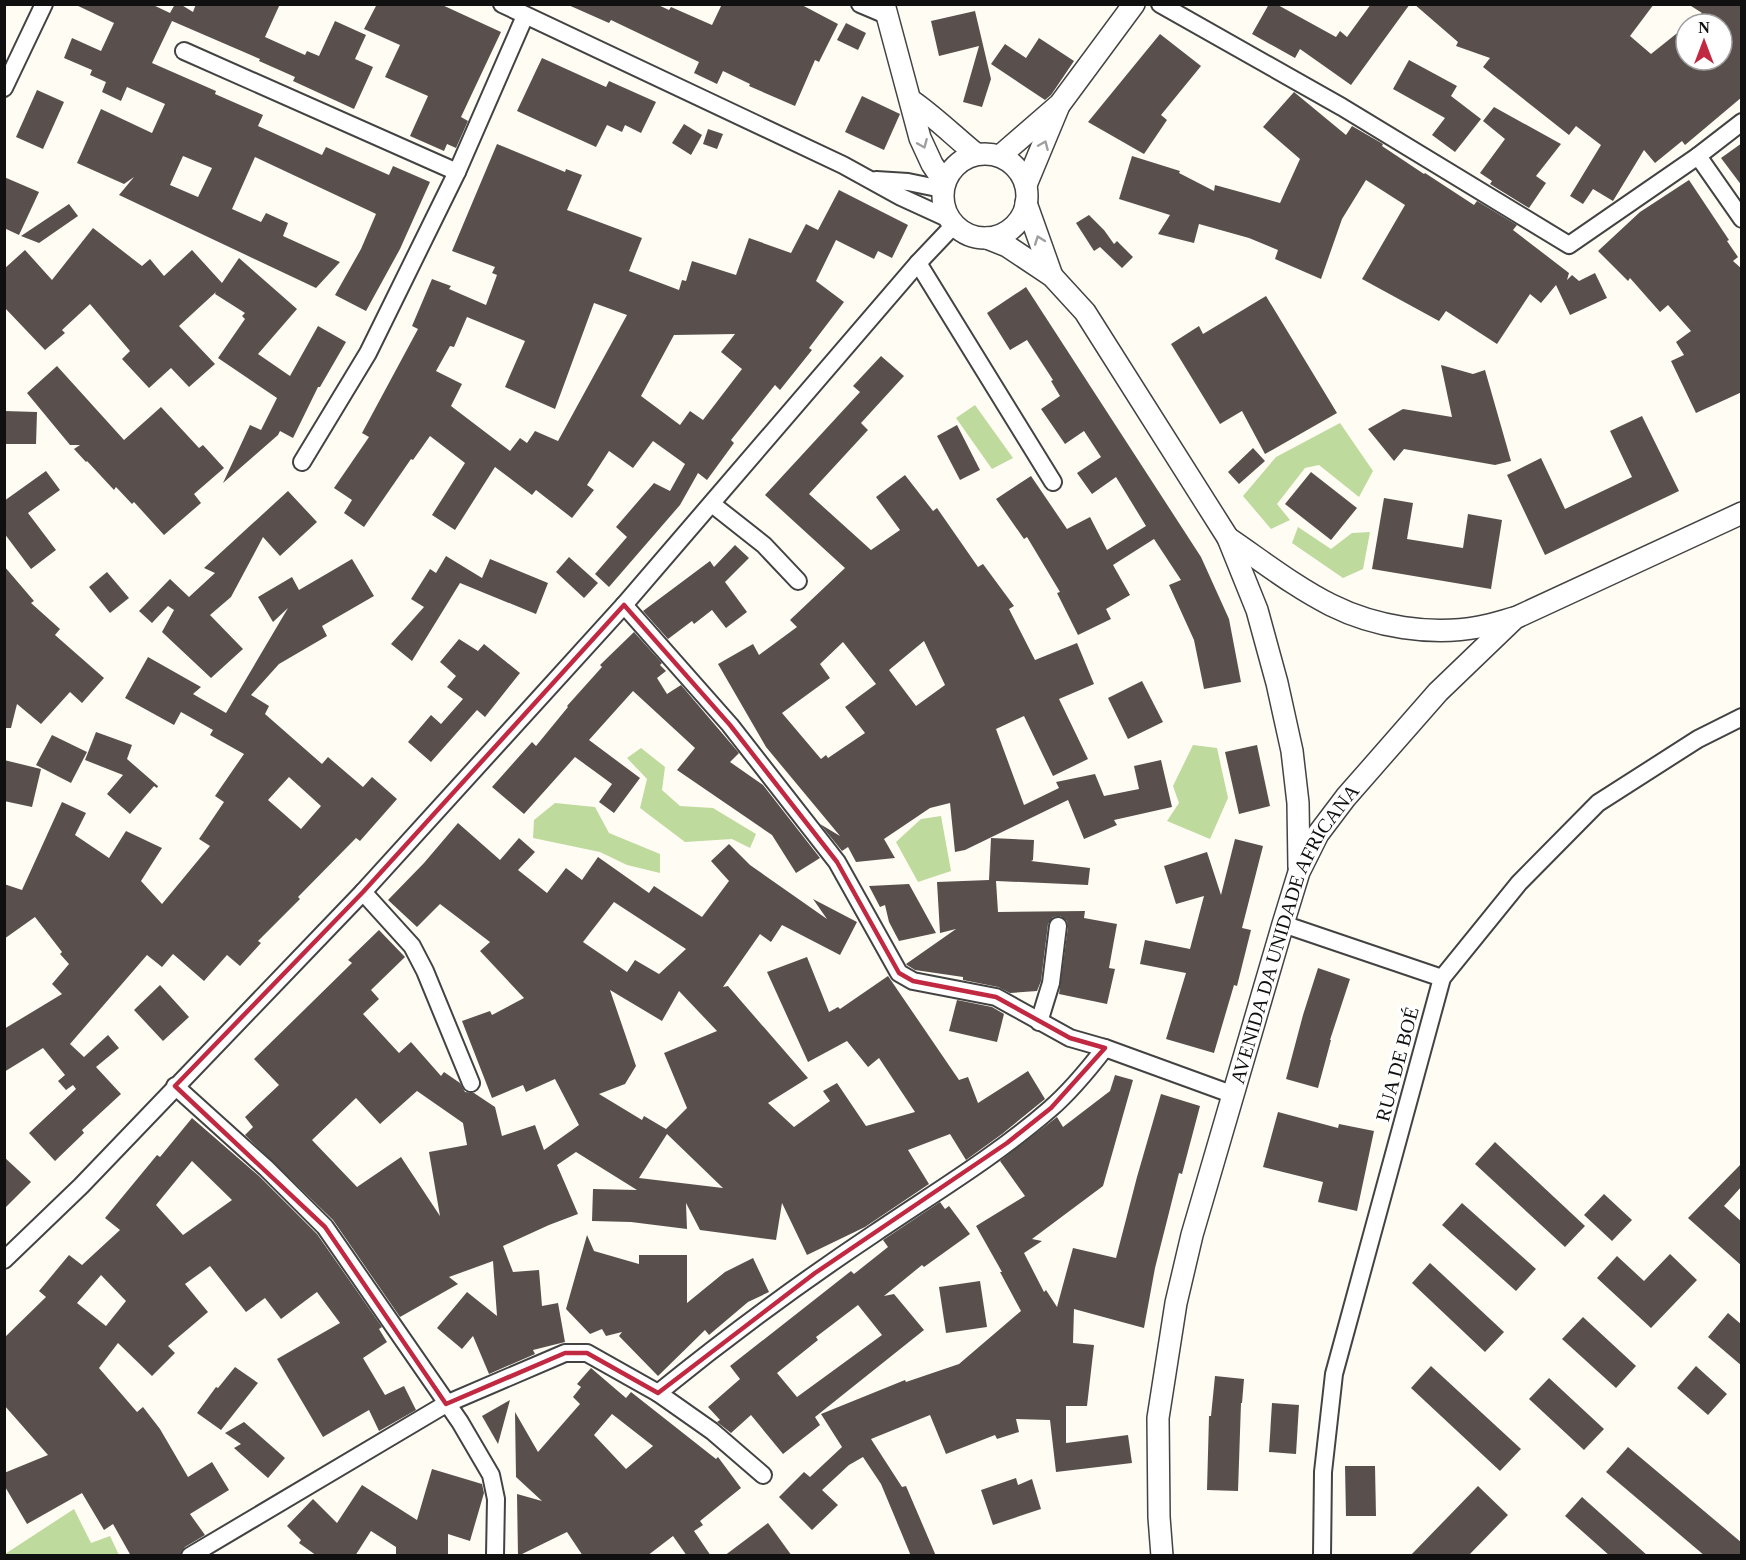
<svg xmlns="http://www.w3.org/2000/svg" width="1746" height="1560" font-family="Georgia,serif">
<style>
.forest{fill:#bfda9d}
.building{fill:#59504d;fill-rule:evenodd}
.lines{fill:none;stroke-linecap:round;stroke-linejoin:round}
.minor-casing{stroke:#434343;stroke-width:20}
.tertiary-casing{stroke:#434343;stroke-width:24}
.minor{stroke:#fff;stroke-width:16}
.tertiary{stroke:#fff;stroke-width:21}
.oneway{stroke:#9f9f9f}
.marked{fill:none;stroke:#c02941;stroke-width:4.5;stroke-linejoin:round}
.labels{text-anchor:middle;stroke-width:6;stroke-linejoin:round;paint-order:stroke}
.street-label{font-size:20px;fill:#101010;stroke:#fff}
</style>
<rect width="100%" height="100%" fill="#fffcf4"/>
<g class="forest">
<polygon points="975,405 1013,458 992,469 956,418"/>
<polygon points="1340,423 1373,471 1359,497 1319,465 1305,468 1277,504 1290,520 1271,529 1243,496 1276,457"/>
<polygon points="1298,527 1331,549 1352,533 1370,532 1363,569 1343,578 1292,543"/>
<polygon points="1193,745 1217,748 1228,798 1210,839 1167,821 1179,803 1173,786"/>
<polygon points="641,748 665,767 662,790 680,806 713,808 756,834 750,848 732,839 685,842 640,808 647,779 627,758"/>
<polygon points="555,803 595,807 609,833 660,854 660,873 627,865 600,852 533,838 534,820"/>
<polygon points="941,816 951,871 918,882 896,842 921,819"/>
<polygon points="74,1509 91,1543 110,1536 119,1555 5,1555 5,1554"/>
</g>
<g class="building">
<path d="M74,4H151L170,13L175,4H180L193,12L196,4H280L265,37L305,55L307,51L319,56L335,21L366,35L355,59L373,67L354,109L293,81L295,77L259,61L260,59L172,21L152,63L216,91L215,94L263,115L258,126L322,155L326,147L389,175L393,166L430,182L400,249L366,311L335,295L361,249L376,214L372,212L255,157L232,209L261,222L266,213L288,223L283,236L340,262L316,288L119,195L134,177L124,184L77,163L101,109L152,133L165,104L127,87L121,101L102,92L106,82L90,75L92,70L64,58L72,38L101,51L114,23ZM183,156L212,168L198,197L170,185Z"/>
<polygon points="377,4 440,4 501,32 461,117 468,121 456,148 447,144 444,151 410,136 428,96 385,77 400,45 364,29"/>
<polygon points="566,4 656,4 669,10 671,7 712,25 722,4 800,4 838,24 819,62 815,60 795,106 749,86 750,84 723,71 717,84 694,73 699,62 611,20 609,23"/>
<polygon points="1269,4 1276,4 1336,37 1340,31 1347,37 1371,4 1410,4 1351,85 1300,49 1295,58 1252,34"/>
<polygon points="1414,4 1654,4 1630,36 1651,54 1686,26 1686,60 1722,60 1722,24 1688,24 1702,13 1688,4 1742,4 1742,97 1685,145 1682,141 1655,163 1644,150 1613,201 1593,189 1583,204 1570,196 1601,145 1576,126 1569,135 1483,67 1490,58 1456,46 1458,42"/>
<polygon points="975,11 991,79 982,107 963,102 979,46 939,56 931,21"/>
<polygon points="846,23 866,33 858,50 837,40"/>
<polygon points="1160,34 1201,66 1161,115 1167,120 1144,154 1088,122"/>
<polygon points="1039,38 1074,61 1051,95 1045,100 991,64 1005,44 1026,58"/>
<polygon points="542,58 606,87 609,81 656,102 641,133 625,125 622,132 607,125 596,147 517,111"/>
<polygon points="1409,60 1457,86 1451,96 1481,119 1455,152 1432,135 1445,118 1393,89"/>
<polygon points="37,90 64,102 43,149 16,137"/>
<polygon points="1294,92 1346,135 1352,126 1383,144 1382,146 1424,174 1425,173 1474,205 1477,201 1517,225 1513,230 1569,273 1567,280 1572,275 1579,281 1595,273 1607,298 1570,315 1556,285 1541,303 1530,294 1497,344 1446,311 1439,321 1362,279 1405,205 1366,180 1342,219 1321,279 1275,259 1278,250 1249,238 1199,224 1194,243 1158,234 1170,215 1119,199 1132,156 1180,171 1179,173 1214,191 1215,185 1280,203 1300,159 1263,127"/>
<polygon points="862,96 900,114 884,150 845,132"/>
<polygon points="1494,107 1561,144 1536,176 1546,183 1529,208 1490,184 1492,181 1480,173 1505,139 1483,121"/>
<polygon points="684,124 702,135 691,155 672,143"/>
<polygon points="708,129 723,134 717,149 703,144"/>
<polygon points="1742,143 1742,186 1721,158"/>
<path d="M497,144L565,172L566,169L582,175L567,210L642,238L629,271L679,290L682,280L686,281L692,261L736,275L749,238L791,253L806,224L818,230L839,190L908,225L892,258L878,251L874,259L836,240L816,281L844,302L809,348L812,350L780,390L775,385L731,440L734,443L707,480L698,473L680,505L609,587L595,574L627,537L616,527L654,483L670,491L685,464L653,441L633,468L609,451L587,485L594,490L572,518L536,490L532,495L495,467L455,530L432,515L465,463L430,436L413,460L411,459L364,527L344,513L352,500L334,488L369,437L362,433L418,329L412,326L432,279L451,286L449,289L486,305L497,275L492,273L495,267L452,251ZM594,303L627,315L558,441L535,431L527,443L520,438L510,451L451,406L462,384L436,371L450,346L454,347L467,317L525,341L505,387L555,409ZM735,334L721,352L742,369L703,420L690,411L680,425L641,396L674,335Z"/>
<polygon points="4,177 39,192 19,235 4,228"/>
<polygon points="1689,180 1729,240 1727,241 1738,257 1733,261 1742,269 1742,392 1696,413 1671,361 1684,355 1676,342 1691,331 1668,305 1660,312 1630,278 1628,281 1598,251 1640,212"/>
<polygon points="69,204 78,216 39,243 21,236"/>
<polygon points="1089,215 1104,230 1114,244 1117,241 1133,257 1122,268 1100,247 1094,251 1076,223"/>
<polygon points="93,228 142,266 150,259 164,276 192,250 222,283 239,258 297,309 258,354 290,376 318,326 346,342 320,387 318,387 293,438 280,431 278,435 223,483 250,425 261,430 277,398 218,358 245,319 242,316 245,313 215,294 216,292 179,326 215,364 189,387 171,368 149,388 122,359 130,351 90,304 62,330 65,333 45,350 4,307 4,269 25,250 52,280"/>
<polygon points="1026,287 1201,557 1229,619 1241,682 1204,689 1194,640 1169,585 1181,580 1154,539 1113,565 1130,595 1106,609 1111,619 1078,635 1057,593 1060,592 1027,537 1024,539 996,499 1031,476 1067,529 1090,517 1107,550 1146,526 1116,477 1092,494 1077,473 1101,457 1084,431 1065,444 1041,409 1060,396 1051,381 1053,380 1027,340 1010,350 987,313"/>
<polygon points="1266,296 1337,413 1265,454 1242,411 1220,424 1171,344 1199,326 1203,334"/>
<path d="M881,356L904,376L861,423L868,430L809,494L871,550L900,530L876,497L905,475L933,511L937,508L978,567L983,564L1014,606L1009,609L1035,660L1077,643L1094,684L1059,699L1088,759L1053,776L1024,716L996,729L1024,805L1059,788L1056,782L1095,774L1104,796L1139,789L1134,766L1161,760L1172,807L1114,820L1117,825L1084,839L1068,800L965,850L955,852L950,803L930,808L884,839L895,858L856,862L848,847L842,851L820,824L840,836L766,747L718,664L753,644L759,655L797,627L790,620L845,568L765,495L860,392L853,386ZM924,641L945,685L916,706L889,670ZM843,642L876,684L845,707L865,733L828,758L826,755L821,759L782,713L830,678L820,664Z"/>
<polygon points="1441,365 1473,374 1485,370 1511,461 1495,465 1404,449 1394,461 1368,429 1403,409 1452,417"/>
<polygon points="57,366 124,440 161,407 199,448 203,445 224,468 194,494 201,503 164,535 134,502 132,504 116,487 114,490 87,461 86,462 74,449 80,445 70,445 27,393"/>
<polygon points="4,411 37,412 36,444 4,444"/>
<polygon points="1642,416 1679,491 1545,555 1507,475 1541,458 1565,509 1632,477 1610,431"/>
<polygon points="957,425 980,470 960,480 937,436"/>
<polygon points="1253,448 1265,461 1239,484 1228,472"/>
<polygon points="46,471 60,490 28,513 56,550 31,569 4,533 4,501"/>
<polygon points="1311,472 1357,508 1331,540 1285,504"/>
<polygon points="288,491 317,522 280,556 263,537 231,597 210,615 243,649 211,678 162,632 174,610 168,606 152,623 139,611 170,579 189,597 215,573 204,568"/>
<polygon points="1384,498 1413,503 1407,539 1463,548 1468,514 1502,520 1491,589 1372,569"/>
<polygon points="735,545 749,558 725,582 747,612 726,628 712,610 694,624 692,621 668,639 643,611 710,561 714,567"/>
<polygon points="446,556 482,578 490,559 548,583 536,614 460,583 412,661 391,644 424,607 411,599 430,569 436,573"/>
<polygon points="569,557 598,583 584,598 556,572"/>
<path d="M352,559L374,596L322,626L327,636L279,664L251,695L269,706L265,714L322,764L328,757L363,787L372,777L397,799L360,841L356,838L298,897L300,899L258,941L261,943L240,966L227,955L204,981L173,954L162,967L147,955L70,1044L84,1057L108,1035L119,1048L96,1067L121,1094L82,1130L84,1133L55,1161L29,1133L76,1089L73,1085L66,1090L58,1081L65,1075L43,1048L4,1072V1029L62,994L52,984L69,964L60,954L62,952L35,917L4,939V884L22,890L62,802L86,813L75,835L109,858L126,831L162,848L141,881L162,904L210,846L199,839L224,802L215,796L244,754L210,735L213,730L181,712L174,725L125,698L148,657L201,687L193,694L226,713L288,608L273,622L258,597L292,577L299,590ZM289,777L321,806L301,829L268,800Z"/>
<polygon points="4,566 34,601 31,603 60,629 55,635 104,678 82,703 70,692 41,724 17,704 11,728 4,728"/>
<polygon points="107,572 129,598 110,613 89,587"/>
<polygon points="634,632 662,663 660,665 666,671 657,678 667,694 681,685 739,753 730,762 763,785 820,858 796,873 772,835 677,770 695,748 633,691 589,740 640,778 614,813 599,802 612,784 575,757 524,814 492,787 532,742 536,746 568,707 567,706 602,667 600,665"/>
<polygon points="459,639 478,651 484,644 520,673 485,717 477,710 431,762 408,742 431,715 441,724 463,699 447,687 456,676 440,662"/>
<polygon points="1142,681 1163,722 1128,739 1108,698"/>
<polygon points="96,732 132,745 127,759 158,786 157,788 154,786 130,814 107,794 123,775 85,760"/>
<polygon points="52,735 87,752 71,783 36,765"/>
<polygon points="1257,745 1270,806 1239,814 1225,752"/>
<polygon points="4,760 41,769 32,807 4,801"/>
<path d="M458,823L500,860L519,838L535,852L518,870L547,893L566,868L582,880L598,857L649,893L654,886L702,917L729,881L711,861L729,844L750,865L827,919L813,899L857,922L840,955L782,925L771,942L760,934L723,987L728,986L808,1078L768,1103L794,1127L830,1101L823,1091L837,1083L866,1126L915,1112L879,1058L868,1067L847,1041L808,1062L767,972L807,957L829,1012L838,1007L840,1009L888,976L959,1080L968,1077L978,1103L1028,1071L1045,1099L1002,1134L966,1160L950,1134L908,1150L929,1184L865,1227L807,1255L782,1203L776,1240L700,1230L686,1203L687,1229L631,1222L592,1221L593,1189L637,1190L576,1152L557,1165L578,1214L549,1225L503,1246L513,1272L539,1270L542,1306L558,1303L565,1342L533,1350L535,1354L489,1374L473,1336L462,1349L437,1328L467,1292L497,1316L493,1261L449,1277L458,1284L400,1317L333,1220L245,1135L253,1127L245,1117L279,1085L254,1059L352,963L348,960L379,930L405,957L371,990L379,999L363,1014L399,1053L411,1042L441,1076L444,1072L460,1083L465,1092L474,1093L495,1107L502,1136L535,1125L544,1150L579,1125L555,1079L526,1092L523,1085L492,1098L462,1021L490,1011L492,1015L524,998L480,951L490,942L440,904L417,927L388,900L424,863ZM614,902L686,949L659,974L635,960L627,972L583,942ZM610,990L662,1021L679,991L717,1031L664,1053L687,1108L666,1129L644,1116L642,1120L599,1094L625,1084L636,1066ZM417,1091L463,1123L467,1145L429,1152L440,1216L401,1157L357,1187L312,1140L356,1098L380,1124ZM667,1134L723,1188L639,1178Z"/>
<polygon points="991,838 1034,840 1033,860 1031,861 1090,868 1088,885 996,881 998,912 1085,911 1084,918 1117,924 1109,968 1115,969 1107,1004 1059,994 1068,927 1067,921 1060,916 1053,917 1048,924 1041,981 1037,991 1010,993 998,987 963,980 963,977 915,970 907,965 906,964 956,929 940,933 937,882 989,880"/>
<polygon points="1235,839 1263,846 1242,928 1251,930 1237,986 1234,985 1214,1053 1166,1039 1186,973 1140,964 1145,940 1190,949 1204,896 1176,904 1164,866 1207,852 1221,895"/>
<polygon points="909,884 936,933 899,941 889,922 885,905 880,907 869,886"/>
<polygon points="1318,968 1350,979 1330,1040 1331,1040 1318,1088 1286,1079 1303,1015"/>
<polygon points="160,985 189,1017 163,1041 134,1010"/>
<polygon points="957,1000 992,1007 1004,1014 997,1042 949,1031"/>
<polygon points="1115,1075 1133,1080 1103,1186 1032,1239 1042,1241 1024,1253 1044,1292 1046,1290 1057,1307 1073,1248 1116,1258 1137,1177 1161,1094 1200,1106 1182,1174 1179,1173 1155,1268 1144,1328 1074,1309 1073,1343 1094,1345 1087,1406 1066,1406 1066,1443 1128,1435 1132,1463 1056,1472 1050,1420 1016,1419 1019,1432 997,1439 995,1435 946,1454 930,1415 871,1439 902,1487 906,1486 936,1556 911,1556 881,1484 863,1457 849,1465 822,1490 838,1505 812,1530 779,1497 804,1472 810,1477 842,1447 821,1414 905,1380 906,1382 959,1364 1021,1311 1000,1272 1002,1272 976,1226 1025,1196 1000,1161 1057,1117 1063,1127 1110,1091"/>
<polygon points="1278,1112 1338,1128 1339,1124 1374,1131 1357,1211 1318,1202 1323,1182 1263,1167"/>
<path d="M192,1118L259,1176L317,1234L382,1327L379,1329L387,1342L363,1358L385,1395L404,1386L416,1410L379,1431L369,1410L323,1437L277,1359L340,1323L317,1292L281,1319L265,1298L246,1312L210,1266L185,1284L208,1312L168,1346L175,1353L152,1376L118,1343L99,1368L137,1412L143,1407L160,1429L188,1477L212,1462L229,1490L190,1514L205,1535L185,1547L180,1556H131L113,1524L104,1530L82,1493L27,1524L4,1485V1473L48,1455L4,1405V1338L46,1297L39,1291L69,1255L82,1265L120,1230L105,1218L157,1155L160,1157ZM192,1161L232,1200L183,1235L156,1205ZM101,1275L126,1301L106,1326L77,1303Z"/>
<polygon points="1495,1142 1585,1226 1565,1247 1475,1164"/>
<polygon points="4,1157 31,1182 4,1209"/>
<polygon points="1742,1163 1742,1186 1724,1206 1742,1222 1742,1266 1688,1218"/>
<polygon points="1604,1194 1632,1220 1612,1241 1584,1215"/>
<path d="M940,1202L945,1209L949,1206L970,1234L924,1267L922,1265L884,1296L894,1294L924,1330L815,1417L820,1425L783,1454L751,1415L731,1433L717,1422L720,1420L708,1407L740,1379L730,1366L851,1271L854,1274L888,1247L883,1240ZM858,1305L882,1335L797,1397L777,1373L818,1340L816,1337Z"/>
<polygon points="1462,1203 1536,1269 1516,1291 1442,1225"/>
<polygon points="587,1235 594,1251 639,1264 639,1255 687,1255 687,1303 725,1272 753,1258 769,1292 748,1302 709,1335 705,1330 658,1376 619,1336 622,1332 606,1336 602,1329 590,1334 566,1309"/>
<polygon points="1670,1254 1697,1280 1651,1328 1597,1278 1617,1256 1644,1281"/>
<polygon points="1430,1263 1504,1332 1485,1352 1412,1283"/>
<polygon points="980,1281 987,1327 946,1333 939,1287"/>
<polygon points="1728,1313 1742,1325 1742,1366 1708,1337"/>
<polygon points="1583,1317 1636,1366 1616,1388 1562,1339"/>
<polygon points="1431,1366 1521,1449 1500,1471 1411,1388"/>
<polygon points="1696,1366 1727,1394 1708,1415 1677,1388"/>
<polygon points="235,1367 258,1383 221,1430 197,1413 216,1387 218,1388"/>
<path d="M591,1368L626,1398L631,1392L716,1459L718,1457L741,1488L700,1521L703,1525L694,1531L711,1556H687L673,1536L647,1556H583L567,1532L518,1556L517,1494L542,1501L516,1477L515,1412L538,1452L580,1404L573,1397L581,1387L577,1384ZM612,1414L653,1446L626,1469L594,1435Z"/>
<polygon points="1215,1376 1244,1379 1242,1403 1241,1403 1238,1491 1207,1490 1209,1416 1211,1416"/>
<polygon points="1549,1378 1604,1429 1584,1450 1529,1399"/>
<polygon points="510,1400 498,1444 482,1416"/>
<polygon points="1272,1403 1299,1405 1296,1454 1269,1452"/>
<polygon points="244,1422 285,1458 268,1478 234,1448 241,1444 225,1433"/>
<polygon points="1628,1447 1742,1543 1742,1556 1705,1556 1606,1472"/>
<polygon points="1345,1466 1375,1466 1376,1516 1346,1516"/>
<polygon points="432,1469 482,1484 484,1493 470,1541 448,1534 448,1556 396,1556 396,1547 371,1531 355,1556 317,1556 299,1543 301,1540 287,1526 313,1499 337,1523 362,1485 417,1520"/>
<polygon points="1016,1478 1018,1485 1032,1479 1041,1509 993,1525 981,1490"/>
<polygon points="1478,1486 1508,1515 1468,1556 1410,1556"/>
<polygon points="1582,1497 1648,1556 1610,1556 1565,1516"/>
<polygon points="768,1523 792,1556 724,1556"/>
</g>
<g class="lines">
<g class="minor-casing">
<g id="minor">
<polyline points="502,4 843,165 901,197 949,219"/>
<polyline points="860,4 886,15"/>
<polyline points="1160,4 1342,107 1569,245 1698,156 1742,122"/>
<polyline points="184,51 457,172"/>
<polyline points="4,88 44,4"/>
<polyline points="1698,156 1742,219"/>
<polyline points="876,180 908,182 942,189"/>
<polyline points="918,263 1053,482"/>
<polyline points="302,462 368,353 457,172 525,16"/>
<polyline points="712,504 764,545 798,581"/>
<polyline points="624,605 730,725 837,862 899,973 913,981 996,997 1070,1038 1105,1048"/>
<polyline points="363,892 412,946 425,971 471,1083"/>
<polyline points="1283,924 1442,978"/>
<polyline points="1039,1022 1051,983 1058,926"/>
<polyline points="175,1086 266,1168 325,1227 460,1422 491,1475 496,1499 495,1556"/>
<polyline points="4,1260 81,1186 363,892 624,605 918,263 954,225"/>
<polyline points="658,1393 712,1431 763,1475"/>
<path d="M190,1556L446,1404L565,1353H587L658,1393C728,1336 800,1283 875,1233C934,1193 996,1156 1050,1109C1071,1091 1088,1070 1105,1048L1234,1095"/>
<polyline points="1322,1556 1323,1472 1334,1374 1442,978 1519,883 1598,803 1698,739 1742,717"/>
</g>
</g>
<g class="tertiary-casing">
<g id="tertiary">
<polyline points="884,4 920,138 932,164 944,182"/>
<path d="M912,101C935,117 955,137 976,154"/>
<circle cx="985" cy="196" r="42"/>
<polyline points="1000,156 1060,104 1134,4"/>
<polyline points="1026,185 1058,108"/>
<polyline points="1026,203 1052,276"/>
<polyline points="987,238 1007,246 1052,276 1085,312 1228,538 1257,610 1277,683 1292,751 1298,803 1299,867"/>
<path d="M1228,538C1262,561 1295,587 1331,605C1375,627 1431,636 1479,627C1491,625 1503,621 1514,618"/>
<path id="s1" d="M1162,1556L1159,1517L1158,1418L1176,1303L1192,1235L1283,924L1299,872L1318,834L1346,797L1438,692L1515,618L1742,513"/>
</g>
</g>
<use href="#minor" class="minor"/>
<use href="#tertiary" class="tertiary"/>
</g>
<defs><path id="oneway-chevron" d="M-2-3.5L2.5 0L-2 3.5" fill="none" stroke-width="1.6" stroke-linecap="round" stroke-linejoin="round" transform="scale(1.5)"/></defs>
<g class="oneway">
<use href="#oneway-chevron" transform="translate(923 144) rotate(67)"/>
<use href="#oneway-chevron" transform="translate(1044 145) rotate(-67)"/>
<use href="#oneway-chevron" transform="translate(1039 240) rotate(-110)"/>
</g>
<path class="marked" d="M624,605L730,725L837,862L899,973L913,981L996,997L1070,1038L1105,1048L1051,1108L1007,1143L815,1273L658,1393L587,1353H565L446,1404L325,1227L175,1086L363,892Z"/>
<g class="labels">
<g class="street-label">
<text dy="7" stroke="none"><textPath href="#s1" startOffset="644">AVENIDA DA UNIDADE AFRICANA</textPath></text>
<text transform="translate(1397 1064) rotate(-75)" y="7">RUA DE BOÉ</text>
</g>
</g>
<rect width="1746" height="1560" fill="none" stroke="#101010" stroke-width="12"/>
<g transform="translate(1704 42)"><circle r="28" fill="#ffffff" stroke="#9f9f9f" stroke-width="1.5"/>
<path d="M0-4.5L10 22L0 15L-10 22Z" fill="#c02941"/>
<text y="-9" font-size="16" font-weight="bold" text-anchor="middle" fill="#101010">N</text>
</g>
</svg>
